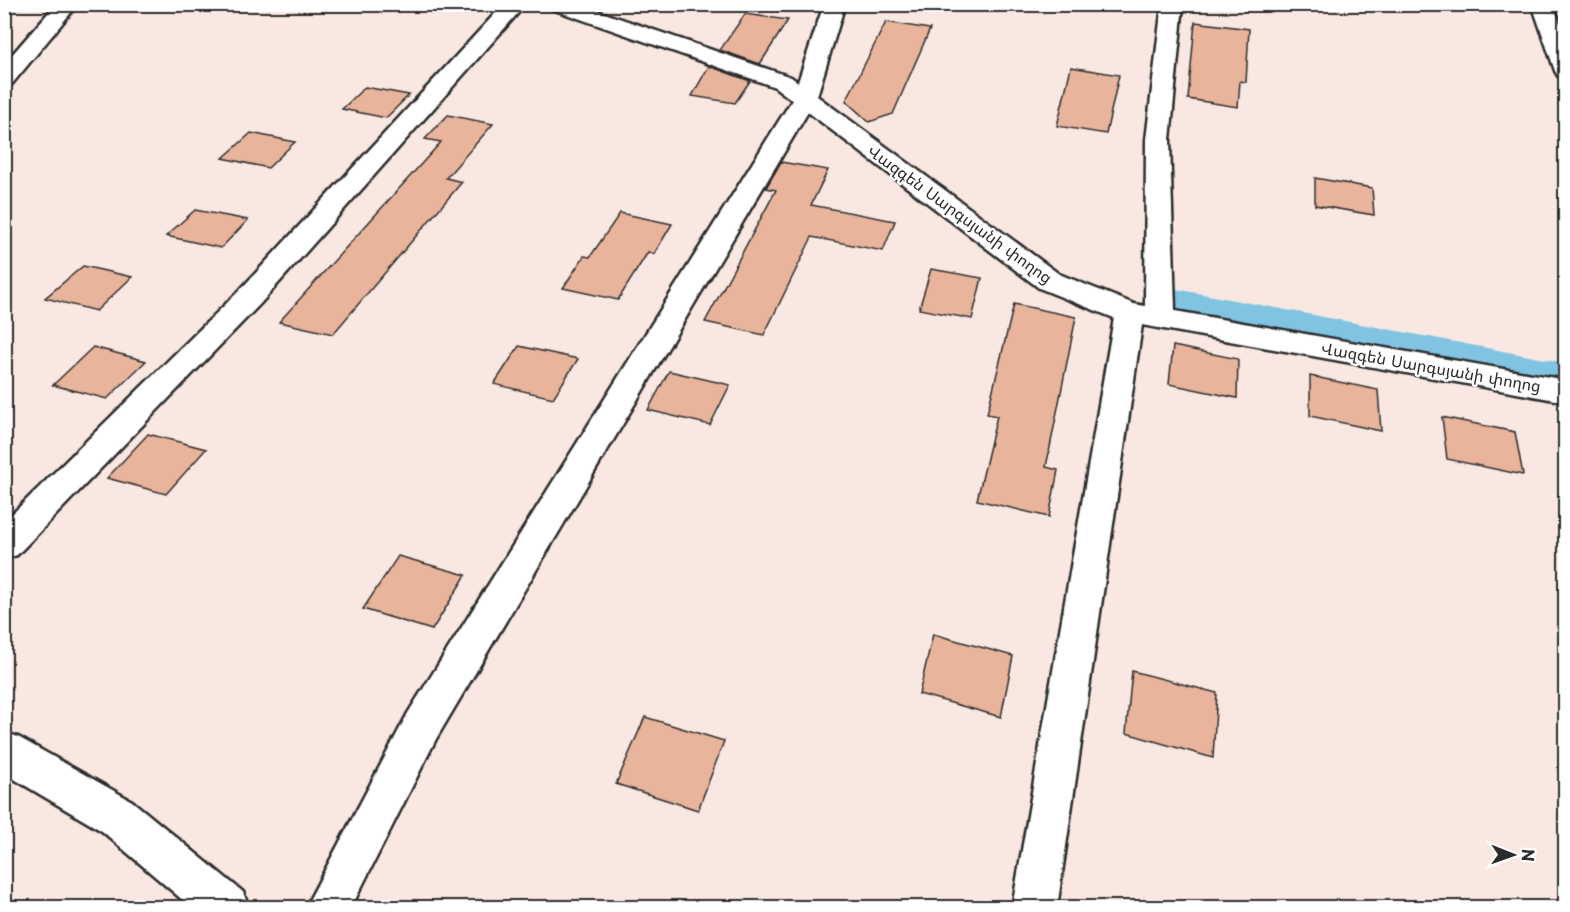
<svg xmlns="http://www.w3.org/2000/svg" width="1570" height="912" font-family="'Playpen Sans','Noto Sans Armenian',sans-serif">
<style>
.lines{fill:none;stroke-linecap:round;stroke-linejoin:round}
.canal{fill:#81c4e2;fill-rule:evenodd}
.building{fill:#e8b49b;stroke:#2b2b2b;stroke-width:1.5}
.minor-casing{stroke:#2b2b2b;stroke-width:5}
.minor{fill:#fff;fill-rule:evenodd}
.labels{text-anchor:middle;stroke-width:4.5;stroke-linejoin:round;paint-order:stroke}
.street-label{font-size:16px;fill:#2b2b2b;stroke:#fff}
</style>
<rect width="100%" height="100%" fill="#f8e8e1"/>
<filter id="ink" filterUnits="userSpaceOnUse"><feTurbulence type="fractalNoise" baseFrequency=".0167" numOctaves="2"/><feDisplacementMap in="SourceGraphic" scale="12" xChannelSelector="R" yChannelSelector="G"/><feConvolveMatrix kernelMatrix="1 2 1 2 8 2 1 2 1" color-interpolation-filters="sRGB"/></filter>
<g filter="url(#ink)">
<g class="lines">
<polygon class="canal" points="1176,289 1566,363 1566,387 1165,307 1160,300 1165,293"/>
</g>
<g class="building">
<polygon points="745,14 788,20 760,64 720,50"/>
<polygon points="886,22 930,29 893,114 869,122 846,101"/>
<polygon points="1195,22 1249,29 1246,82 1240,81 1238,107 1188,99"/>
<polygon points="709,66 750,81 735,103 692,96"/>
<polygon points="1071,67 1119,75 1106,134 1057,126"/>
<polygon points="365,87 409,95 386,118 342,109"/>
<polygon points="448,115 493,124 446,178 462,182 333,334 279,322 441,142 425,139"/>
<polygon points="251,133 295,142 268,168 223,158"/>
<polygon points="781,162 828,170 811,205 895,221 883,251 812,237 764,335 705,322 776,190 766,188"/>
<polygon points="1315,178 1372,188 1374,215 1315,205"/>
<polygon points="195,210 248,220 221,248 166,236"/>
<polygon points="620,213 672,224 654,254 648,252 618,300 563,288 584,256 590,257"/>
<polygon points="83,266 132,277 96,311 45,298"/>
<polygon points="931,269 982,278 972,319 919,309"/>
<polygon points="1014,304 1076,317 1046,467 1058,470 1049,517 977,500 997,416 987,414"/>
<polygon points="519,346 578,359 553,398 494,384"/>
<polygon points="1173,346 1238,359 1237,398 1169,384"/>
<polygon points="93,347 146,361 107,399 53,385"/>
<polygon points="669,371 730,385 710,425 648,410"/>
<polygon points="1310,376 1378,390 1381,431 1310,416"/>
<polygon points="1442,417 1515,432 1523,475 1447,459"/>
<polygon points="148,434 206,449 166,494 107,478"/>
<polygon points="398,556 466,575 432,630 363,609"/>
<polygon points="933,634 1013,656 1001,717 919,694"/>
<polygon points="1132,671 1217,693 1213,758 1126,733"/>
<polygon points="645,717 724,741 698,810 616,784"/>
</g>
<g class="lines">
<g class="minor-casing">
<g id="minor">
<polygon points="56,4 78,4 12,84 4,86 4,64"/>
<polygon points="504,4 526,4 260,304 17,555 4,559 4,522 240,290"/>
<polygon points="546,4 578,4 791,77 798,82 824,4 845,4 817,96 1059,274 1134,304 1145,306 1146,140 1162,4 1183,4 1170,140 1175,311 1566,380 1566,402 1142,325 1057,908 1012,908 1114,318 1039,288 808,112 436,739 351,908 305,908 408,713 792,100 775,87 549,8"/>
<polygon points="1532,4 1553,4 1566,39 1566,78 1558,76 1555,71"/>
<polygon points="4,732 18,737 132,801 243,892 249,908 192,908 102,831 4,773"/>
</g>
</g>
<use href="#minor" class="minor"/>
</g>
</g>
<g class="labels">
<g class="street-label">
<text transform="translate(960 214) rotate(36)" y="6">Վազգեն Սարգսյանի փողոց</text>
<text transform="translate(1431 367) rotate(10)" y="6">Վազգեն Սարգսյանի փողոց</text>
</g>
</g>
<rect width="1570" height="912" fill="none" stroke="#fff" stroke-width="24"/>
<rect x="12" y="12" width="1546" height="888" fill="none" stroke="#2b2b2b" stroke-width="2" filter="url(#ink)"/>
<g transform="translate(1513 855) rotate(91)" stroke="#ffffff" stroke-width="4.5" paint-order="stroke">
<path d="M0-4.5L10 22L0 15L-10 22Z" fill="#2b2b2b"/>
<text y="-9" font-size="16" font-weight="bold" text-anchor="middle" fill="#2b2b2b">N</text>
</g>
</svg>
